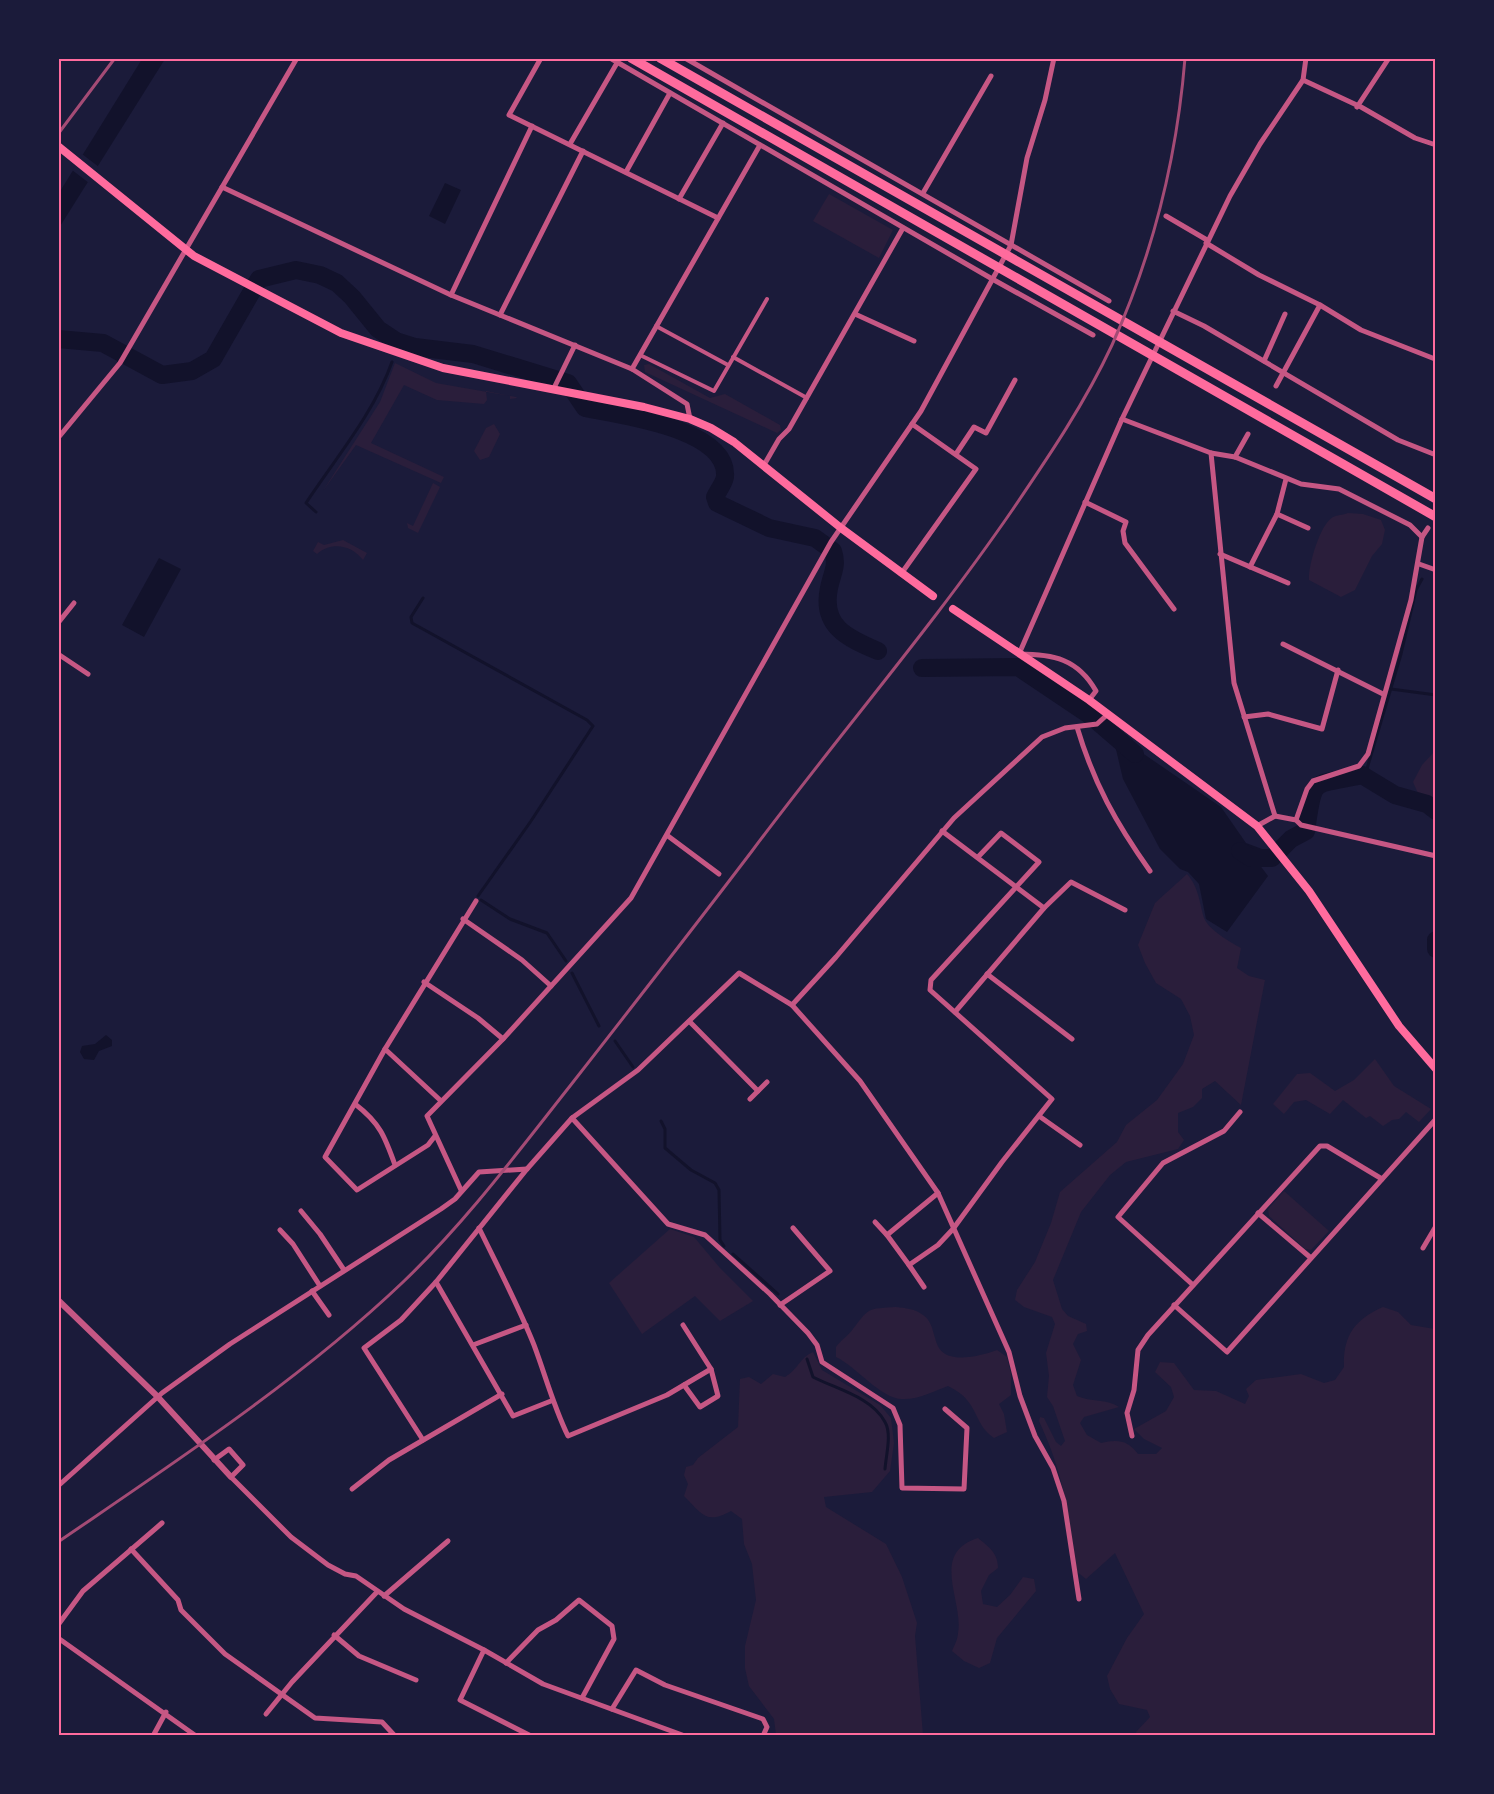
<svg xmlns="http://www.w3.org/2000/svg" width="1494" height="1794" font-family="'Sofia Sans Condensed',sans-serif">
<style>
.green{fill:#2a1e3b}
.water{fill:#12122b}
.pier{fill:#1b1b3a}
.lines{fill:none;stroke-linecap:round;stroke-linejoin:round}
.stream{stroke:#12122b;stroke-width:3}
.river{stroke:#12122b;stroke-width:18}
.pedestrian{stroke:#c65784;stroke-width:4}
.minor{stroke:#c65784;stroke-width:5}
.tertiary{stroke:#c65784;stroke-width:6}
.primary{stroke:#ff6b9d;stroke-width:8}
.motorway{stroke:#ff6b9d;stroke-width:9}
.rail{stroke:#a44b75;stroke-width:3}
.neatline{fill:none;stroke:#ff6b9d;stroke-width:2}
</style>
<rect width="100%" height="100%" fill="#1b1b3a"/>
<g class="green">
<polygon points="829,194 893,230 879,258 813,221"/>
<polygon points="395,363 436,383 516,397 517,398 510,399 510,396 486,391 487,400 484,404 437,400 404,385 371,443 444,477 441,483 356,445 323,491 380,402"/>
<polygon points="649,364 710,398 725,394 780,425 781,430 777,433 645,372 644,365"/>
<polygon points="494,424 500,434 489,457 480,460 474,451 486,428"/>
<polygon points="433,483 440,487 418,533 408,528 407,523 413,526"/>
<path d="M1348,513L1363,514L1381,520L1385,530L1382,544L1372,556L1355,590L1341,597L1309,580C1308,566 1320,524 1333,517C1337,515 1343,515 1348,513Z"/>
<path d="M343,540L367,553L363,560C352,545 331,541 317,554L313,551L318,542L324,545Z"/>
<polygon points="1435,751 1436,751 1435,806 1420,798 1413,782 1422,765"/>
<path d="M1187,874C1199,888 1199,901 1204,918C1209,930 1230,942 1241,948L1237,968L1249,976L1265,980L1241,1105L1215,1081L1202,1089V1098L1193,1107L1178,1113V1132L1184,1140L1178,1149L1126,1162L1110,1175L1081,1212L1053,1280L1062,1309L1068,1316L1086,1324L1087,1331L1078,1334L1073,1344L1081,1360L1073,1385L1077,1396C1090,1402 1108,1399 1119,1407L1084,1417L1080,1423L1087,1435L1101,1443C1117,1439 1128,1440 1138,1454H1156L1162,1448L1144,1439L1134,1429L1166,1411L1174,1397L1171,1387L1155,1372L1160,1362L1174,1363L1194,1390L1216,1391L1245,1404L1249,1396L1246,1389L1256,1380L1301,1374L1324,1383L1335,1380L1344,1367C1343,1336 1354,1320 1383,1307L1398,1312L1411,1325L1435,1329V1735H1137L1136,1732L1150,1717L1147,1710L1119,1704L1110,1689L1107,1676L1127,1638L1144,1614L1115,1553L1086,1579L1076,1571C1069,1513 1064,1475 1039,1421L1040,1417L1044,1418L1056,1442L1061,1446L1065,1441L1053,1406L1047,1397L1049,1376L1046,1353L1055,1324L1052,1317L1024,1307L1015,1300L1017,1290L1035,1262L1051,1223L1060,1192L1117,1142L1126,1125L1157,1100L1183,1064L1194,1035L1190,1016L1181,999L1156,983L1145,963L1138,945L1155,903Z"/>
<polygon points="1375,1059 1394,1086 1431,1109 1419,1122 1406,1112 1399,1119 1392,1120 1383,1126 1370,1116 1366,1118 1343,1100 1330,1114 1306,1100 1294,1102 1284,1114 1273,1104 1297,1074 1310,1073 1335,1091 1354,1080"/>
<polygon points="1284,1191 1329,1231 1311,1250 1305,1249 1269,1216 1268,1209"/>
<polygon points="670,1229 694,1237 720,1268 753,1301 720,1321 695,1296 642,1334 609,1283"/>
<path d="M896,1307C906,1308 915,1309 923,1315C934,1322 933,1338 939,1348C950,1365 983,1355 997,1350L1007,1357L1011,1374V1395L999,1404L1004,1414L1007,1432L994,1438C972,1423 980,1401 948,1386C934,1391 918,1400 902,1399C881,1399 857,1367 836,1357V1347C841,1340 848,1336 853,1329C870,1307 867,1309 896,1307Z"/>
<path d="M813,1352L822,1370L880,1405L891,1418L894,1443L890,1471L872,1492L824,1497L826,1507L886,1544L902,1577L917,1623L915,1636L923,1735H776L774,1719L749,1686L745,1668V1646L756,1600L752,1564L744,1544L742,1519L731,1511C706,1525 702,1514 684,1496L688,1484L684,1475L686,1467L693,1465L698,1458L738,1427L740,1379L749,1377L761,1384L773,1374L785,1377C798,1370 800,1357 813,1352Z"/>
<path d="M978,1538C989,1547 998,1553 998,1568L989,1575L981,1591L983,1604L997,1607L1010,1595L1023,1577L1034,1579L1036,1591L997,1638L990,1663L979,1668L964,1661L952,1651C954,1646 958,1639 958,1633C964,1602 929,1553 978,1538Z"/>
</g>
<g class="water">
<polygon points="142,59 165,59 59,228 59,193"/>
<polygon points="445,183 461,190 445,224 429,216"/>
<polygon points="159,558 181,569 144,637 122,625"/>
<polygon points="1121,733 1135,748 1221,807 1246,843 1262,849 1259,864 1268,876 1227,932 1206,919 1199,884 1188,872 1180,869 1160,849 1123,779 1114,741"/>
<polygon points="106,1035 112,1040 112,1046 99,1051 94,1060 84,1059 80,1052 82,1046 95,1044"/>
</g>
<polygon class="pier" points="82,154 99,167 89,183 72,170"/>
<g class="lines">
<g class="stream">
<path d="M316,512L306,503C335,459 374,413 392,362"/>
<polyline points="423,598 411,617 412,623 587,720 593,726 531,821 478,896"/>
<polyline points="1391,689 1436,695"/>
<polyline points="1362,775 1366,772 1401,654 1416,590 1422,579"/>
<polyline points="481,900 510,919 547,933 566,961"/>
<polyline points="572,973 599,1026"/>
<polyline points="615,1041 633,1067"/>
<polyline points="661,1121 665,1129 665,1148 691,1170 715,1183 719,1190 720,1240 724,1246"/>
<polyline points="733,1254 778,1294"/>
<path d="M807,1359L813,1377C836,1389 872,1397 885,1422C892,1434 886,1455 885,1469"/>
</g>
<g class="river">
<path d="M58,339L103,343L162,375L192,371L213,359L259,279L296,270L320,275L337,283L352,297L378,329L396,341L415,347L473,354L568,383L585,408C618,415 729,428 725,477C724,483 718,491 715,497L717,503L769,528L815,538L833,551C838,566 832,573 829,588C821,626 847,638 878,651"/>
<polyline points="922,668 1018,667 1091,716 1135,754"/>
<path d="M1240,851L1251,858H1272L1291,839L1306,831C1314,774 1311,787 1362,775L1395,795L1427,804L1436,811"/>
<polyline points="1436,940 1436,949"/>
</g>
<g class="pedestrian">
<polyline points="656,326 728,365"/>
<polyline points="640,355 714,391 767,299"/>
<polyline points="733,357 807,398"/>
</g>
<g class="minor">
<polyline points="541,58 509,115 718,218"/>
<polyline points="610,58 994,280 1093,335"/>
<polyline points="685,58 1109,301"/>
<polyline points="1306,58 1303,80 1260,144 1230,196 1122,419 1211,453 1235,457 1301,484 1339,489 1410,525 1422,537"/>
<polyline points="1303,80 1361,107 1415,138 1436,145"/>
<polyline points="1357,107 1389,58"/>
<polyline points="570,144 617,63"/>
<polyline points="626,172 670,93"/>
<polyline points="222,187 451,295 632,369 687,404 690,419"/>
<polyline points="923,193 991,76"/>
<polyline points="679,199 723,123"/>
<polyline points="1166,216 1207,240"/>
<polyline points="1206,243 1259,275 1320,305 1361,330 1435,359"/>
<polyline points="451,295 532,126"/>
<polyline points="1173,311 1204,326 1398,440 1436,455"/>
<polyline points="855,314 914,341"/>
<polyline points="500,315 583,151"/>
<polyline points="1264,361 1285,314"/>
<polyline points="632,369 760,145"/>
<polyline points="1276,386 1320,305"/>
<polyline points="553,390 575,345"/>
<polyline points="58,438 120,363 297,58"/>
<polyline points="1211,453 1234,683 1275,816"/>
<polyline points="956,454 974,427 986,433 1015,380"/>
<polyline points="1235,457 1248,434"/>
<polyline points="764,465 779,439 789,429 903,228"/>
<polyline points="1085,502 1126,522 1123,531 1125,543 1174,609"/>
<polyline points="1277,514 1308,528"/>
<polyline points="1220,554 1288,583"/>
<polyline points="1419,564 1436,570"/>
<polyline points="1250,567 1277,514 1286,479"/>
<polyline points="901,574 976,469 912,424"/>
<polyline points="58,623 74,603"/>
<polyline points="1283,644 1383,694"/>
<polyline points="58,654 88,674"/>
<path d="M1089,700L1096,691C1078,659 1053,654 1019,654L1122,419"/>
<polyline points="1244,717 1268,714 1322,729 1338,670"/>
<path d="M1077,727C1094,784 1116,823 1150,871"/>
<polyline points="1296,820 1307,789 1313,781 1359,766 1368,754 1411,600 1422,537 1428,528"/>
<polyline points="1257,826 1275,816 1296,820 1301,825 1436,856"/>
<polyline points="942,831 1044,908"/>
<polyline points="668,836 719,874"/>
<polyline points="463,919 522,960 551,986"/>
<polyline points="987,974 1072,1039"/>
<polyline points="424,982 478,1018 503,1039"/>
<polyline points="792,1005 860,1081 938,1193 1009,1352 1020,1396 1035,1436 1053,1468 1064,1501 1079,1599"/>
<polyline points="955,1012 1044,908 1071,882 1125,910"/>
<polyline points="690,1022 758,1091"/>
<polyline points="385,1049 476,901"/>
<polyline points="750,1099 767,1082"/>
<path d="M355,1104C380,1123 385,1137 395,1165"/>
<polyline points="1039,1116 1080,1145"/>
<polyline points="572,1118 668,1224 705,1235 770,1294 808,1333 817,1345 822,1362 893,1408 900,1425 902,1488 964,1489 967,1428 945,1409"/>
<polyline points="435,1136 428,1145 357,1190 325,1157 385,1049 440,1100"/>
<polyline points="461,1190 427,1116 503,1039 631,898 831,542 921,411 1011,245 1027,158 1045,100 1054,58"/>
<polyline points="938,1193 887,1235 909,1265 938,1245 953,1229 1002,1162 1052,1099 930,990 931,980 1039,862 1001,833 978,857"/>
<polyline points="301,1211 320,1234 344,1270"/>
<polyline points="1258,1213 1311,1258"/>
<polyline points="875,1222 887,1235"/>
<path d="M479,1228C498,1267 518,1305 534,1345C546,1377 553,1405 568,1436L667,1395L711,1369"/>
<polyline points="280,1230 293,1244 320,1286"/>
<polyline points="1423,1248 1436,1226"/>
<polyline points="909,1265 924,1287"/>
<polyline points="436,1282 513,1416 551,1401"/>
<polyline points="1193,1285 1118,1217 1163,1163 1224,1131 1240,1112"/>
<polyline points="312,1291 329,1315"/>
<polyline points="780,1305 830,1271 793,1228"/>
<polyline points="1174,1305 1227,1352 1436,1119"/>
<polyline points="683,1325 711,1369 718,1396 700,1407 684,1385"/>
<polyline points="473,1345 526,1325"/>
<polyline points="1132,1436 1127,1413 1134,1390 1138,1350 1148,1335 1320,1146 1327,1146 1382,1179"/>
<polyline points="423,1440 364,1348 401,1320 436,1282 527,1169 572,1118 638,1070 739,973 792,1005 836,957 954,818 1042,737 1065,728 1097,724 1108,714"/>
<polyline points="214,1460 229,1449 243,1465 231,1477 291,1537 328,1565 345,1574 356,1576 404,1609 484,1650 543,1684 685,1736"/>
<polyline points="58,1486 162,1393 230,1344 441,1209 455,1199 479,1172 527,1169"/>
<polyline points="352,1489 389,1460 502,1394"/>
<polyline points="131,1549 178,1600 181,1610 225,1654 315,1718 382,1722 395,1736"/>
<polyline points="384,1596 448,1541"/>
<polyline points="58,1625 83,1591 162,1523"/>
<polyline points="334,1635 359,1656 416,1680"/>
<polyline points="58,1638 196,1736"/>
<polyline points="484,1650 460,1700 531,1736"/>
<polyline points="506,1663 538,1630 556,1620 579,1600 612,1626 614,1639 582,1698"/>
<polyline points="612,1709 636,1670 665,1685 763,1719 767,1727 763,1736"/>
<polyline points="266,1714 292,1682 377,1592"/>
<polyline points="153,1736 166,1712"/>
</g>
<polyline class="tertiary" points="58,1300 157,1396 231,1477"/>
<g class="primary">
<polyline points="58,146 194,256 341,333 443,368 644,407 690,419 711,428 734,442 841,528 933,596"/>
<polyline points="953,609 1089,700 1257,826 1309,891 1399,1026 1436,1069"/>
</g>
<g class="motorway">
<polyline points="631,58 1436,517"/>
<polyline points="660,58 1436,499"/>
</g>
<g class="rail">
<polyline points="58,134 115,58"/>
<path d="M58,1542C175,1462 300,1380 402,1283C465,1223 517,1153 570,1086C631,1008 692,930 752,851C838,736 932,627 1013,509C1049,456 1085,403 1112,345C1153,254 1177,157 1185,58"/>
</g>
</g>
<rect width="1494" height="1794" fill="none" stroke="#1b1b3a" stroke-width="120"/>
<rect x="60" y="60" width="1374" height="1674" class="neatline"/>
</svg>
